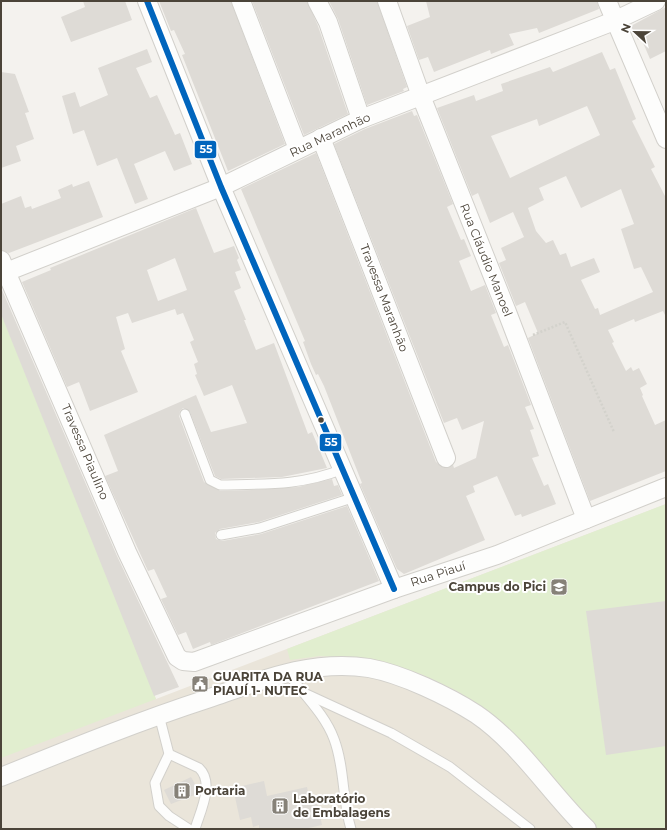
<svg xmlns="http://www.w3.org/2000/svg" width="667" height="830" font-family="Montserrat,sans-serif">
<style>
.education{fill:#eae5da}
.green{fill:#e1eecf}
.building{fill:#dedbd6;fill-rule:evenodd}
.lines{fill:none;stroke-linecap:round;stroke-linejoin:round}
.lane-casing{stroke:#d2d0cb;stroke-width:11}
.street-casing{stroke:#d2d0cb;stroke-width:20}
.path{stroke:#d3d2cc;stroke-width:2.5;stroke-dasharray:2 2;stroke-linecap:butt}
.lane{stroke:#fdfdfc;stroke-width:9}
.street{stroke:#fdfdfc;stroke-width:18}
.bus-1-casing{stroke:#fff;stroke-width:9}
.bus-1{stroke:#0065bd;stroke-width:6}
.bus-dot{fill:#4b4439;stroke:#fff;stroke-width:1.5}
.labels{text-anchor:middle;stroke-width:4;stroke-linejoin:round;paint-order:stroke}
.street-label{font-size:12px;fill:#4b4439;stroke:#fff}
.poi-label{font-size:12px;font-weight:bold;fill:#4b4439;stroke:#fff;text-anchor:start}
.line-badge{stroke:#fff;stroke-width:1.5}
.badge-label{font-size:11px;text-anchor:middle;font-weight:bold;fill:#fff}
</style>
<rect width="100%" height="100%" fill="#f4f2ee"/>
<polygon class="education" points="1,313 156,699 666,504 666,829 1,829"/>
<g class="green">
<polygon points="1,313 156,699 1,758"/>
<polygon points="666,504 666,829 596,829 479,706 459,692 421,674 371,660 320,656 290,660 287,649"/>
</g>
<g class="building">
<polygon points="83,1 125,1 132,20 71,42 61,17 85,7"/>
<polygon points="159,1 231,1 285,144 228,171 182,55 185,54 174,30 171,31"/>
<polygon points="252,1 307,1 318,26 348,114 304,135"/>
<polygon points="329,1 377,1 407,87 403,89 404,91 367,105 338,19"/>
<polygon points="426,1 597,1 599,9 539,33 537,28 509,34 514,45 491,54 490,50 434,72 428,57 419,60 407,26 430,17"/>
<polygon points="666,7 666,51 650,59 641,38 638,40 631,26"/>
<polygon points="147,49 152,62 136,68 150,98 157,95 175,135 180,133 192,164 174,171 165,151 134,164 148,199 135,204 117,158 97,166 84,130 73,134 62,96 75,92 80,107 108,95 98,68"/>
<path d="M602,52L610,70L615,68L636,119L632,121L655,167L651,169L666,198V317L663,311L635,322L634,319L608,330L614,342L612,343L626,371L631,367L633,371L639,368L647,384L640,388L643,395L642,396L655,425L666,420V471L590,501L528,338L538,333L525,302L516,306L499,263L506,260L501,248L524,237L513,212L490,223L478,193L472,196L437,108L474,95L476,101L503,91L501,84L550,67L553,72ZM587,106L600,135L510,178L491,136L537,119L539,126ZM566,176L581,208L621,189L634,224L621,229L634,269L641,267L653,292L600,315L598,308L595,309L581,280L600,272L594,258L571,267L566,253L560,255L553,240L546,243L536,231L528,208L544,200L539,188Z"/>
<polygon points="1,72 15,74 29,112 25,113 34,139 16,146 21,161 1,168"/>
<polygon points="412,111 414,116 417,115 453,204 447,207 461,240 464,239 471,256 459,261 471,291 485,285 496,313 491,315 504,347 508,345 531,405 525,407 534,429 530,430 539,456 532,458 544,486 548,484 556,504 522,517 521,514 515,516 497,476 473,486 475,492 466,496 485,540 404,574 397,569 360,484 362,483 324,386 318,374 316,375 311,364 303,342 305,341 241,189 316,153 436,462 444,468 453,465 454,468 476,458 484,421 462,430 457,418 444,423 334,144 365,129"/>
<polygon points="89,181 103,217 9,253 1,250 1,204 21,196 25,208 31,206 32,209 61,198 58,190 72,184 73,187"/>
<path d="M196,208L214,253L234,246L239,258L237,260L241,270L235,272L241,288L234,291L246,320H244L256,350L274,343L308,434L312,432L327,468L282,477L221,479L215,476L190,412L183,408L180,411L179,416L204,482L220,491L252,490L298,487L332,479L334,486L338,485L342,495L259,522L220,529L215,533L216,539L222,541L261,534L347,506L379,581L211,645L210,642L193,649L186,632L178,635L161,599L167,597L154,569L148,571L105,476L118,471L104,435L196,395L211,432L247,423L232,385L204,396L195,375L197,374L194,364L198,362L190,342L194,340L183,313L177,315L175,309L132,323L128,313L116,317L125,349L121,351L138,392L90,411L79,382L67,387L22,282L51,270L50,268ZM175,258L187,290L158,301L147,270Z"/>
<polygon points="1,290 2,290 117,556 179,687 154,696 1,314"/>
<polygon points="666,601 666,746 606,755 586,611"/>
<polygon points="191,777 200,793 171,804 164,790"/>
<polygon points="264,781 267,796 307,787 310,802 317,801 322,825 304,829 259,829 259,825 253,827 251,817 240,820 233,788"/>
</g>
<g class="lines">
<g class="lane-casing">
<g id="lane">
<path d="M185,414L210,480L220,485C264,484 301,486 343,469"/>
<polyline points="221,535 260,528 355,497"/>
<path d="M287,672C302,693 325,714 334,739C345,768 342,800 351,829"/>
<polyline points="302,692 391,733 450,767 530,829"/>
<polyline points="159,715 169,754 155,783 159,806 169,816 189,829"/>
<path d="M169,754L199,768C215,783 200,812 195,829"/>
</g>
</g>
<g class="street-casing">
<g id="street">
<polyline points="147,1 221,187 394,589"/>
<polyline points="241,1 298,149"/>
<polyline points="317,1 328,22 361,119"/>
<polyline points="387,1 421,96 507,312 586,519"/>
<polyline points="607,1 666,139"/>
<polyline points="321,138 446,458"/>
<polyline points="1,260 127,552 177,657 183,661 194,662 394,589 497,555 666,487"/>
<polyline points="6,272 221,187 361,119 614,21 656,1"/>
<path d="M1,777C70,749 139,721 210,698C262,680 313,659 369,668C402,674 448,696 476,714C519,743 550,793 587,829"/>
</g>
</g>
<polyline class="path" points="533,335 565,322 614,432"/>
<use href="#lane" class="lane"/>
<use href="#street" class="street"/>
<g class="bus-1-casing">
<polyline id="bus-1" points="147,1 221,187 394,589"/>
</g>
<use href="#bus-1" class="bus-1"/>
</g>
<defs>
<g id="university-square" transform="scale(0.9)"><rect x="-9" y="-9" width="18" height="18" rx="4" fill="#868178" stroke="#fff"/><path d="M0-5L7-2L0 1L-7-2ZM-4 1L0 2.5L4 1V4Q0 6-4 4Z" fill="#fff"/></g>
<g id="civic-square" transform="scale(0.9)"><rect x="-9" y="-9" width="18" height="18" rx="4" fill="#868178" stroke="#fff"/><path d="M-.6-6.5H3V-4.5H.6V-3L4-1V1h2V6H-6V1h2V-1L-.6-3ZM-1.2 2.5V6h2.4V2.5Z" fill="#fff"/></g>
<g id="building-square" transform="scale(0.9)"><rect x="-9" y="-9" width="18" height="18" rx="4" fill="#868178" stroke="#fff"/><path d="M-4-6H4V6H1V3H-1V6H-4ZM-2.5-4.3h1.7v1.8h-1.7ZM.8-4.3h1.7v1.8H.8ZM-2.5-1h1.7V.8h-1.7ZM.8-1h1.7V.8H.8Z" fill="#fff"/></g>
</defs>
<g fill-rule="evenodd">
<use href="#university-square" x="559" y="587"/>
<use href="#civic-square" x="200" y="684"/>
<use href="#building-square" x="182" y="791"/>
<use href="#building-square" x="280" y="806"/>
</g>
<circle class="bus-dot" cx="321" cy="420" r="3.5"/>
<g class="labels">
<g class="street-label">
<text transform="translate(330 135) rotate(-25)" y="4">Rua Maranhão</text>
<text transform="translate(486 260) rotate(68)" y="4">Rua Cláudio Manoel</text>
<text transform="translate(384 298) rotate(69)" y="4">Travessa Maranhão</text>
<text transform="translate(85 452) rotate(67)" y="4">Travessa Piaulino</text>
<text transform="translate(438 574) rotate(-18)" y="4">Rua Piauí</text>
</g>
<g class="poi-label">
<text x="546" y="591" text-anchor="end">Campus do Pici</text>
<text x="213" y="681">GUARITA DA RUA<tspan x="213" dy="14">PIAUÍ 1- NUTEC</tspan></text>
<text x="195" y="795">Portaria</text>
<text x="293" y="803">Laboratório<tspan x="293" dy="14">de Embalagens</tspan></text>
</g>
</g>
<g class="line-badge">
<rect x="194" y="140" width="23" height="19" rx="4" fill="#0065bd"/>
<rect x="319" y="433" width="23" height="19" rx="4" fill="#0065bd"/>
</g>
<g class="badge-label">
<text x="206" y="153">55</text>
<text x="331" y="446">55</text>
</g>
<rect width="667" height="830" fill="none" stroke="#4b4439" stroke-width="4"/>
<g transform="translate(635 32) rotate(292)" stroke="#ffffff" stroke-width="3" paint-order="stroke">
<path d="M0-3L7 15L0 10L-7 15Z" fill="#4b4439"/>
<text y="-6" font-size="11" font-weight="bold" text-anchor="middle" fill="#4b4439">N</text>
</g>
</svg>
